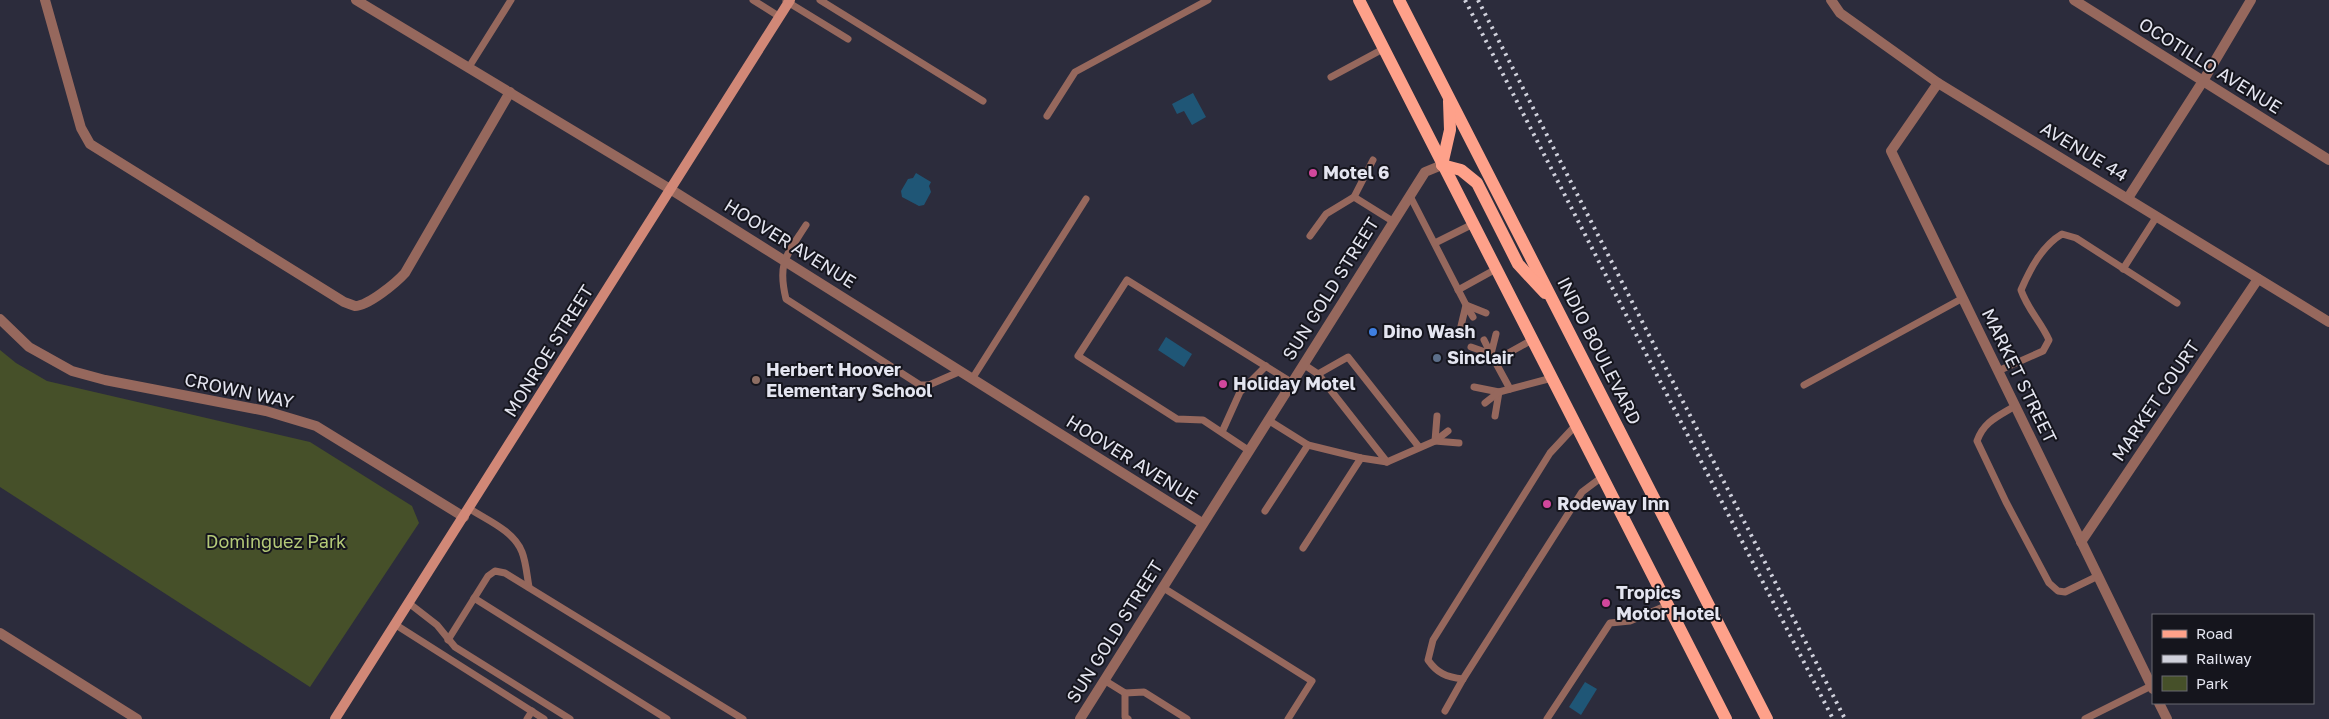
<svg xmlns="http://www.w3.org/2000/svg" width="2329" height="719" font-family="'Golos Text',sans-serif">
	<style>
		.green { fill: #465029 }
		.water { fill: #1f5676 }
		.lines { fill: none; stroke-linecap: round; stroke-linejoin: round }
		.service { stroke: #96685d; stroke-width: 7 }
		.minor { stroke: #96685d; stroke-width: 10 }
		.tertiary { stroke: #96685d; stroke-width: 10 }
		.secondary { stroke: #d18877; stroke-width: 10 }
		.primary { stroke: #fea18a; stroke-width: 12 }
		.rail { stroke: #d0d1dc; stroke-width: 4; stroke-dasharray: 2.5 5; stroke-linecap: butt }
		.hotel-dot { fill: #d1479c; stroke: #15151d; stroke-width: 2 }
		.shop-dot { fill: #3f7fe0; stroke: #15151d; stroke-width: 2 }
		.service-dot { fill: #5c6f8a; stroke: #15151d; stroke-width: 2 }
		.education-dot { fill: #8d6e63; stroke: #15151d; stroke-width: 2 }
		.labels { text-anchor: middle; stroke-width: 4; stroke-linejoin: round; paint-order: stroke }
		.street-label { font-size: 18px; fill: #e4e5f0; stroke: #15151d }
		.poi-label { font-size: 18px; font-weight: bold; fill: #e4e5f0; stroke: #15151d; text-anchor: start }
		.park-label { font-size: 18px; fill: #b4c978; stroke: #15151d }
	</style>
	<rect width="100%" height="100%" fill="#2c2c3c"/>
	<path class="green" d="M0,350L16,363L47,381L310,442L412,506L419,523L310,687L0,487Z"/>
	<g class="water">
		<path d="M1193,93L1206,117L1192,125L1184,111L1177,114L1172,104Z"/>
		<path d="M916,173L931,182L929,186L931,192L924,205L919,206L902,197L901,191L908,179L913,178Z"/>
		<path d="M1166,337L1192,354L1184,367L1158,350Z"/>
		<path d="M1585,682L1597,689L1581,715L1569,707Z"/>
	</g>
	<g class="lines">
		<g class="service">
			<path d="M753,0L780,17"/>
			<path d="M820,0L983,101"/>
			<path d="M786,1L848,39"/>
			<path d="M469,67L511,0"/>
			<path d="M1331,77L1383,49"/>
			<path d="M1047,116L1075,72L1208,0"/>
			<path d="M1410,196L1466,305L1486,313"/>
			<path d="M1354,197L1394,222"/>
			<path d="M806,225C787,255 777,262 786,299L920,385H929L961,371"/>
			<path d="M1310,236L1326,214L1354,197L1373,160"/>
			<path d="M1435,243L1473,224"/>
			<path d="M2123,269L2157,216"/>
			<path d="M1458,290L1496,269"/>
			<path d="M1461,326L1466,305L1473,317"/>
			<path d="M1484,340L1491,354"/>
			<path d="M1471,347L1491,354L1510,389"/>
			<path d="M1491,354L1496,334"/>
			<path d="M1494,361L1532,340"/>
			<path d="M1303,364L1318,374L1348,357L1419,447"/>
			<path d="M1998,371L2043,351L2049,340C2041,322 2028,310 2021,290C2030,269 2042,246 2062,234L2076,238L2177,303"/>
			<path d="M1318,374L1387,462"/>
			<path d="M972,379L1086,199"/>
			<path d="M1804,385L1963,298"/>
			<path d="M1474,387L1499,392L1495,416"/>
			<path d="M1485,403L1499,392L1552,378"/>
			<path d="M2015,406C1999,416 1984,421 1977,441L2006,502L2049,583L2058,591L2065,592L2098,576"/>
			<path d="M1437,416L1435,441L1459,443"/>
			<path d="M1268,420L1308,445L1361,458L1387,462L1435,441L1448,431"/>
			<path d="M1222,432L1240,392L1266,366"/>
			<path d="M1248,450L1203,420L1177,419L1078,356L1127,280L1291,382"/>
			<path d="M470,509C487,520 514,531 522,552C526,562 527,576 529,587"/>
			<path d="M1265,511L1308,445"/>
			<path d="M1303,548L1361,458"/>
			<path d="M1162,587L1312,681L1288,719"/>
			<path d="M474,598L667,719"/>
			<path d="M410,604L437,625L455,647L570,719"/>
			<path d="M396,625L544,719"/>
			<path d="M448,640L488,576L495,571L505,573L743,719"/>
			<path d="M1463,679C1446,677 1437,673 1428,660L1433,640L1550,453L1576,425"/>
			<path d="M1104,680L1125,693L1144,692L1187,719"/>
			<path d="M1125,693V717L1128,719"/>
			<path d="M1445,711L1463,679L1582,492L1602,477"/>
			<path d="M527,719L532,711"/>
			<path d="M1547,719L1610,623L1630,621L1668,605"/>
			<path d="M2085,719L2151,686"/>
		</g>
		<g class="minor">
			<path d="M45,0L81,128L90,144L344,302C347,303 352,305 355,306C368,306 396,283 405,273L510,92"/>
			<path d="M2074,0L2329,160"/>
			<path d="M1938,83L1891,151L2153,689"/>
			<path d="M670,189L1202,523"/>
			<path d="M2128,198L2203,81L2251,0"/>
			<path d="M0,319L29,347L72,371L105,380L266,411L316,426L464,517"/>
			<path d="M2081,542L2258,279"/>
			<path d="M0,633L137,719"/>
			<path d="M2159,703L2167,719"/>
			<path d="M1080,719L1425,172L1442,165"/>
		</g>
		<g class="tertiary">
			<path d="M356,0L670,189"/>
			<path d="M1831,0L1840,13L1938,83L2329,322"/>
		</g>
		<path class="secondary" d="M335,719L790,0"/>
		<g class="primary">
			<path d="M1359,0L1726,719"/>
			<path d="M1399,0L1767,719"/>
			<path d="M1442,165L1461,170L1477,183L1518,264L1545,293"/>
			<path d="M1442,165L1450,130L1449,101"/>
		</g>
		<g class="rail">
			<path d="M1465,0L1833,719"/>
			<path d="M1478,0L1845,719"/>
		</g>
	</g>
	<g class="hotel-dot">
		<circle cx="1313" cy="173" r="5"/>
		<circle cx="1223" cy="384" r="5"/>
		<circle cx="1547" cy="504" r="5"/>
		<circle cx="1606" cy="603" r="5"/>
	</g>
	<circle class="shop-dot" cx="1373" cy="332" r="5"/>
	<circle class="service-dot" cx="1437" cy="358" r="5"/>
	<circle class="education-dot" cx="756" cy="380" r="5"/>
	<g class="labels">
		<g class="street-label">
			<text transform="translate(2210 66) rotate(32)" y="6">OCOTILLO AVENUE</text>
			<text transform="translate(2084 152) rotate(31)" y="6">AVENUE 44</text>
			<text transform="translate(790 244) rotate(32)" y="6">HOOVER AVENUE</text>
			<text transform="translate(1331 289) rotate(-58)" y="6">SUN GOLD STREET</text>
			<text transform="translate(549 351) rotate(-58)" y="6">MONROE STREET</text>
			<text transform="translate(1599 351) rotate(63)" y="6">INDIO BOULEVARD</text>
			<text transform="translate(2019 376) rotate(64)" y="6">MARKET STREET</text>
			<text transform="translate(239 391) rotate(12)" y="6">CROWN WAY</text>
			<text transform="translate(2156 401) rotate(-56)" y="6">MARKET COURT</text>
			<text transform="translate(1132 460) rotate(32)" y="6">HOOVER AVENUE</text>
			<text transform="translate(1115 632) rotate(-58)" y="6">SUN GOLD STREET</text>
		</g>
		<g class="poi-label">
			<text x="1323" y="179">Motel 6</text>
			<text x="1383" y="338">Dino Wash</text>
			<text x="1447" y="364">Sinclair</text>
			<text x="766" y="376">Herbert Hoover<tspan x="766" dy="21">Elementary School</tspan></text>
			<text x="1233" y="390">Holiday Motel</text>
			<text x="1557" y="510">Rodeway Inn</text>
			<text x="1616" y="599">Tropics<tspan x="1616" dy="21">Motor Hotel</tspan></text>
		</g>
		<g class="park-label">
			<text x="276" y="548">Dominguez Park</text>
		</g>
	</g>
	<rect x="2152" y="614" width="162" height="90" fill="#15151d" stroke="#686871"/>
	<rect x="2162" y="630" width="25" height="8" fill="#fea18a" stroke="#686871"/>
	<text x="2196" y="639" font-size="15" fill="#e4e5f0">Road</text>
	<rect x="2162" y="655" width="25" height="8" fill="#d0d1dc" stroke="#686871"/>
	<text x="2196" y="664" font-size="15" fill="#e4e5f0">Railway</text>
	<rect x="2162" y="676" width="25" height="15" fill="#465029" stroke="#686871"/>
	<text x="2196" y="689" font-size="15" fill="#e4e5f0">Park</text>
</svg>
